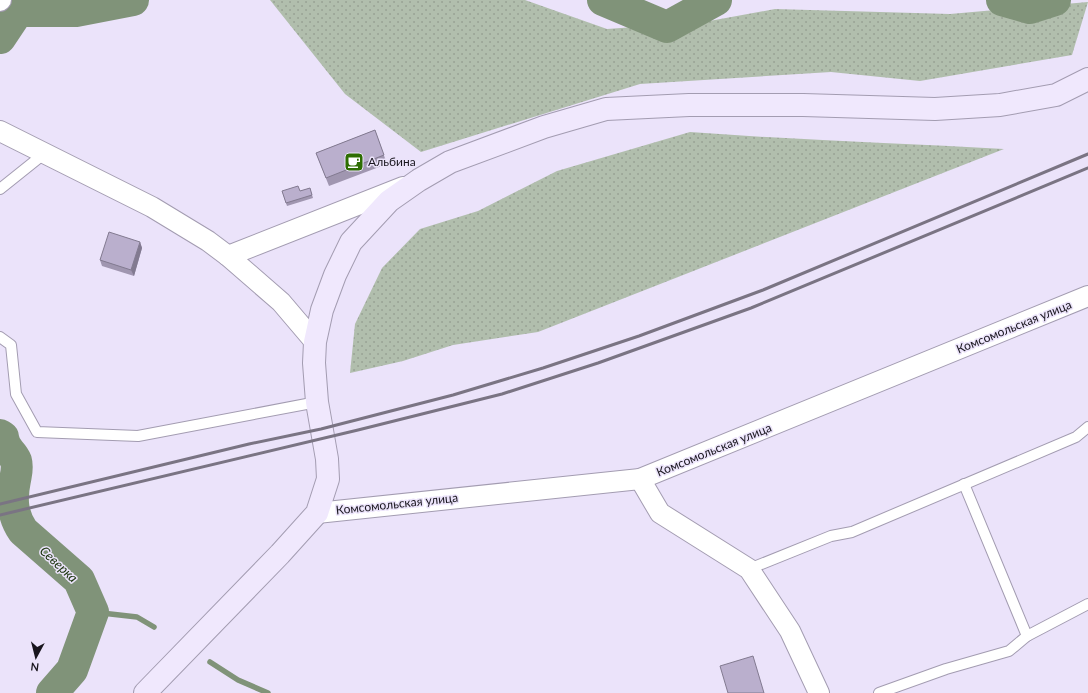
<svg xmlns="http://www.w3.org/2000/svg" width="1088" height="693" font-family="Lato,sans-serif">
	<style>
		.grass { fill: url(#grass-dots) }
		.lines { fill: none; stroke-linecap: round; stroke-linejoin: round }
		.stream { stroke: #809379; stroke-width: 5.5 }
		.river { stroke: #809379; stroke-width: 32 }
		.lane-casing { stroke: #a39cb1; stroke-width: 12 }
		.street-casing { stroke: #a39cb1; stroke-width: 22 }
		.secondary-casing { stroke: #a39cb1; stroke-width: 24 }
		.lane { stroke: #fff; stroke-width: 10 }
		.street { stroke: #fff; stroke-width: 20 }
		.secondary { stroke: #f0e8fd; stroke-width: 22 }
		.rail { stroke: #7a7483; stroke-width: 3 }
		.wall { fill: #a096b0 }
		.shaded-wall { fill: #827a90 }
		.building { fill: #baafcd; stroke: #827a90 }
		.labels { text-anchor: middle; stroke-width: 3; stroke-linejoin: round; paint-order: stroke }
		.poi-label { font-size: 12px; fill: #18151d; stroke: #ebe3fa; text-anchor: start }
		.street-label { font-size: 12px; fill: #18151d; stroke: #ebe3fa }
		.water-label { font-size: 13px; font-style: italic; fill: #173209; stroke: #ebe3fa }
	</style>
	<defs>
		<pattern id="grass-dots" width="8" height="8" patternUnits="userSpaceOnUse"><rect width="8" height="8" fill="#b1bead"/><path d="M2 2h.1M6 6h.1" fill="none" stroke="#98a294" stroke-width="1.8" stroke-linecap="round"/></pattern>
	</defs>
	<rect width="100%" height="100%" fill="#ebe3fa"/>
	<g class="grass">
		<path d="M270,0H525L607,29L704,22L775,9L950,14L1088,2L1072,55L920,81L831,72L640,84L421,152L345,94Z"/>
		<path d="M690,132C795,140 900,143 1004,149L538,332L453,345L403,361L350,373L355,324L382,268L420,229L478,211L557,171Z"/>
	</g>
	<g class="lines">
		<g class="stream">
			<path d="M93,612L137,617L154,627"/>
			<path d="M210,662L238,680L268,693"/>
		</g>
		<g class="river">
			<path d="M603,0L667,27L716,0"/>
			<path d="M1002,0L1030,8L1055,0"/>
			<path d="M0,38L18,11H76L133,0"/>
			<path d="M0,435L3,437C4,450 12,451 16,461C18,468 16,474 15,480C11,499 12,515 23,531L79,580L93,612L72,670L52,693"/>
		</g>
		<defs>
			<g id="lane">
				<path d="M0,189L45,153"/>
				<path d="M0,337L11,345L16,394L37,432L138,436L317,402"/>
				<path d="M964,484L1027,636"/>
				<path d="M749,569L831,536L852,532L1076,437L1088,427"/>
				<path d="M879,693L946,669L1009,651L1027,636L1088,604"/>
			</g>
			<g id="street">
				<path d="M0,1L1,0"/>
				<path d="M0,131L152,207L208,241L228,256L281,302L315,342"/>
				<path d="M228,256L403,187"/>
				<path d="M640,479L660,513L749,569L790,631L819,693"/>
				<path d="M317,513L640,479L1088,296"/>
			</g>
			<path id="secondary" d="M145,693L280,554L317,513L328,479L327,459L317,402L314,363L315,342L322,310L335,275L351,242L389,201L419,180L450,162L544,127L606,109L689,105H803L935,109L1000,105L1056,95L1088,79"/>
		</defs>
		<use href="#lane" class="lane-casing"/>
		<use href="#street" class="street-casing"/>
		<use href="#secondary" class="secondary-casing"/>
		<use href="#lane" class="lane"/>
		<use href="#street" class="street"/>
		<use href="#secondary" class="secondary"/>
		<g class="rail">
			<path d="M0,504L249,444L321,429L453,395L543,368L639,336L763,290L1088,154"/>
			<path d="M0,515L358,430L502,394L598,363L751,308L1088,168"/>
		</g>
	</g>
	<g class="wall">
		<path d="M375,130L387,164L329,186L316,153Z"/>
		<path d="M310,188L313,198L287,206L282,191H300Z"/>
		<path d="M140,242L142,248L134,276L102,266L100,260Z"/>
	</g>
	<path class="shaded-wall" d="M140,242L142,248L134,276L131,270Z"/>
	<g class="building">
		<path d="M375,130L384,155L326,178L316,153Z"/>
		<path d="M298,186L300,191L310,188L312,195L286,203L282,191Z"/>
		<path d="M109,232L140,242L131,270L100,260Z"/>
		<path d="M753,656L764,693H728L720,666Z"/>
	</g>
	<defs>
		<symbol id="cafe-square" viewBox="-11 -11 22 22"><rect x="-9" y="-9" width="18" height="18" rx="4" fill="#2e6e02" stroke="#ebe3fa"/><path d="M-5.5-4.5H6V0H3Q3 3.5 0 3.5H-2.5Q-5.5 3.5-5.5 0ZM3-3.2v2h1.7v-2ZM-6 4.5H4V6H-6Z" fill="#fff"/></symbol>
	</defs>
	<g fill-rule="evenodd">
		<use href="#cafe-square" x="343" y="151" width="22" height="22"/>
	</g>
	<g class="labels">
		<g class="poi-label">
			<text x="368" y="166">Альбина</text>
		</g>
		<g class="street-label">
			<text transform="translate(1014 327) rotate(-22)" y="4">Комсомольская улица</text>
			<text transform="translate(714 450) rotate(-22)" y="4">Комсомольская улица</text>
			<text transform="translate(397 504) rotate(-6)" y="4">Комсомольская улица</text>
		</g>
		<g class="water-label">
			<text transform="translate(59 564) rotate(43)" y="5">Северка</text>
		</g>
	</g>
	<g transform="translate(36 657) rotate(187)" stroke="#ebe3fa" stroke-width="3" paint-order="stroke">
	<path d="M0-3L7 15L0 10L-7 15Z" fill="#18151d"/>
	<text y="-6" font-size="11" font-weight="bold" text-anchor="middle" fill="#18151d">N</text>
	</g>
</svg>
